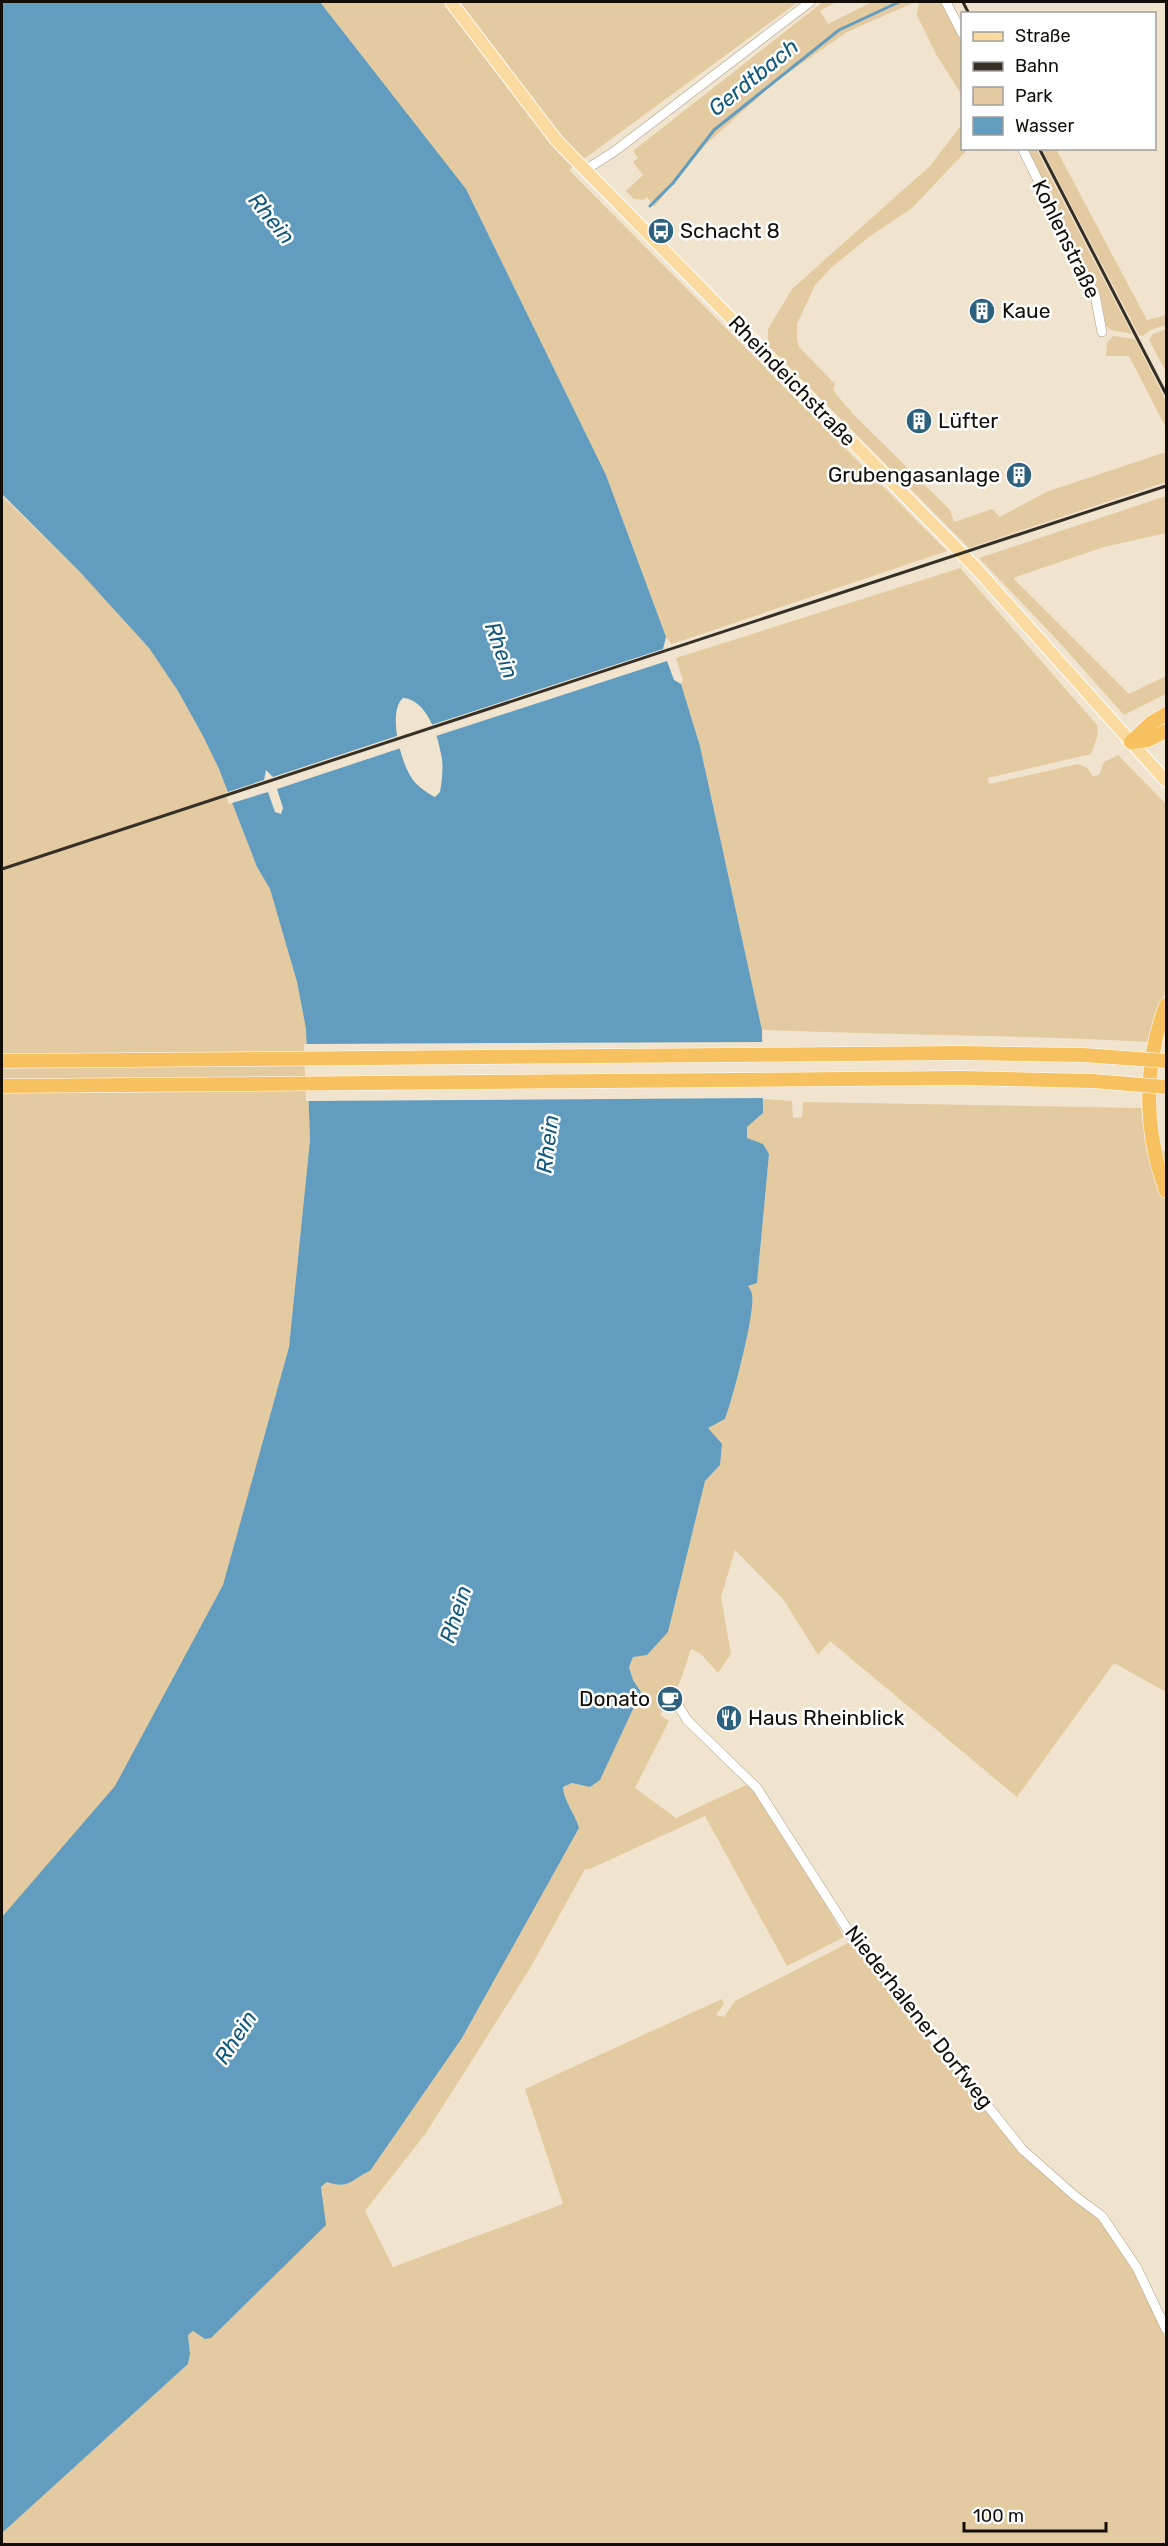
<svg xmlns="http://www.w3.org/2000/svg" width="1168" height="2546" font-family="Rubik,sans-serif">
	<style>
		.green { fill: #e4caa0 }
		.water { fill: #629cbe; fill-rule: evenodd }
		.pier { fill: #f1e4ce }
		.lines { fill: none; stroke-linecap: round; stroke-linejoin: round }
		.stream { stroke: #629cbe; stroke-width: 3 }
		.minor-casing { stroke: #aea18d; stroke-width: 10 }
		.major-casing { stroke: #fff; stroke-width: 14 }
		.highway-casing { stroke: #fff; stroke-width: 15 }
		.minor { stroke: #fff; stroke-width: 9 }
		.major { stroke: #fbdaa0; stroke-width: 12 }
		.highway { stroke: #f8c160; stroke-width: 14 }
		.rail { stroke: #352f26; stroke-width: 3 }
		.highway-bridge-casing { stroke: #fff; stroke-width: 15; stroke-linecap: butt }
		.highway-bridge { stroke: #f8c160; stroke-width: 14 }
		.labels { text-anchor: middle; stroke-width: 5; stroke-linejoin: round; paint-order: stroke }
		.poi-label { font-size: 21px; fill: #130e07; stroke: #fff; text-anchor: start }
		.street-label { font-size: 21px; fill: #130e07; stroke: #fff }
		.water-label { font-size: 22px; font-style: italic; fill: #11597c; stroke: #fff }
	</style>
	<rect width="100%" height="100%" fill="#f1e4ce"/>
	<g class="green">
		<path d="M320,2H798L569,170L947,551L669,645L606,475L466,189Z"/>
		<path d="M823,2H836L820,11L828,24L872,2H915L847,32L775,82L704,146L654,207L647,197L644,200L634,199L626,191L643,175L633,162L638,158L633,151Z"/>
		<path d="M919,2H942L962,42V95L937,56L917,15Z"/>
		<path d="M962,124V148L968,149L912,208L869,237L832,267L815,285L797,324V339L799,347L835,384L833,390L852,413L950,510L954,522L992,509L1000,517L1046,492L1166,452V482L969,548L768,346V329L792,289L930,166Z"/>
		<path d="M1026,149H1036L1132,334L1111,330L1106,326L1100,294Z"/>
		<path d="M1042,149H1056L1147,320L1166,315V325L1150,330L1143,336L1139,335Z"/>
		<path d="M1166,329V372L1149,340L1153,334Z"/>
		<path d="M1113,336L1135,339L1166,401V428L1129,356H1106L1107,343Z"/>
		<path d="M2,496L79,571L149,648L178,691L203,736L219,769L257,867L270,889L297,982L306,1029L310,1140L289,1347L223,1588L113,1795L2,1923Z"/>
		<path d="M1166,496V533L1104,547L1013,578L1129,694L1166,676V694L1124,715L1060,643L979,558Z"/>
		<path d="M960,568L1097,725L1098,735L1091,754L988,778L989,784L1078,764L1087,768L1093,776L1099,775L1104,762L1118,755L1166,804V989L1149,1042C1020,1035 891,1035 762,1030L700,746L673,659Z"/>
		<path d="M763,1099L792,1101L793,1118L802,1117L803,1102L1141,1108L1147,1153L1162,1152L1166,1149V1692L1114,1663L1017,1797L830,1641L818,1655L783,1599L735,1550L721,1597L731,1654L718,1673L701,1654L691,1649L680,1682L660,1715L669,1721L635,1788L676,1818L746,1785L754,1789L791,1842L844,1937L787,1966L705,1816L590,1869H585L529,1970L426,2133L365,2211L393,2267L563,2204L525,2089L722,1999L724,2004L716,2015L724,2017L735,2001L850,1942L1020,2154L1100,2221L1132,2268L1166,2339V2544H2V2533L188,2364L190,2354L188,2335L193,2331L205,2339L323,2196L321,2188L327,2182C350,2190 351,2179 370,2171L462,2038L579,1828C575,1813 564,1802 563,1787L572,1783L590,1787L600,1780L641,1692L633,1680L629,1667L633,1657L668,1632L705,1481L720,1465L708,1428L725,1419C732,1402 756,1309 752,1295C751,1292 749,1289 748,1286L757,1283L769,1154L763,1144L747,1139V1127L763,1113Z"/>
	</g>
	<path class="water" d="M2,2H320L466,189L606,475L669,645L700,746L762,1030L763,1113L747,1127V1138L763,1144L769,1154L757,1283L748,1286C750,1289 752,1292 752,1295C756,1310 732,1402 725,1419L708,1428L722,1444L720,1465L705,1481L668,1632L647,1655L633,1657L629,1667L633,1680L641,1692L600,1780L590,1787L572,1783L563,1787C564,1802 575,1813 579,1828L462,2038L370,2171C351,2179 350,2190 327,2182L321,2187L326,2225L211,2338L205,2339L193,2331L188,2335L190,2354L188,2364L2,2533V1917L115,1786L223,1585L289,1347L310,1140L306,1029L297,982L270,889L257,867L219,769L203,736L178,691L149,648L79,571L2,494ZM403,698C426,699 438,735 441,754C444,765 442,780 440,792L435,797C429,794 417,786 413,780C401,764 387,712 403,698Z"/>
	<g class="pier">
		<path d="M666,637L672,645L683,681L681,684L674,680L667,661L433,737L428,726L663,649Z"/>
		<path d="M400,735L404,747L277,789L283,808L281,814L275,812L268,792L229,804L225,793L264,780L266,770L273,777Z"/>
		<path d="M765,1042L766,1098L306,1101L304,1044Z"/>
	</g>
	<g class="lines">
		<path class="stream" d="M650,206L673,183L714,130L839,30L899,2"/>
		<defs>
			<g id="minor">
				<path d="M946,2L962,33"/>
				<path d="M1022,148L1095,295L1102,332"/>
				<path d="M585,170L615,151L810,2"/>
				<path d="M675,1700L687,1720L757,1788L851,1935L1023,2150L1075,2196L1102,2216L1137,2268L1166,2329"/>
			</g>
			<path id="major" d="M451,2L557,141L974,566L1166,781"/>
			<g id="highway">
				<path d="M1131,742L1151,723L1166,714"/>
				<path d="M1131,742L1148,740L1166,731"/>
				<path d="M1166,1005C1143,1066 1144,1131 1166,1191"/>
				<path d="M2,1061L961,1053"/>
				<path d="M2,1086L961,1078"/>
			</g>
		</defs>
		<use href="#minor" class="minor-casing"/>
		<use href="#major" class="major-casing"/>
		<use href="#highway" class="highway-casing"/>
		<use href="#minor" class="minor"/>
		<use href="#major" class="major"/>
		<use href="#highway" class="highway"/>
		<g class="rail">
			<path d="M963,2L969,14"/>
			<path d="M1039,148L1166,394"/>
			<path d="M2,869L1166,486"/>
		</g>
		<defs>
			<g id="highway-bridge">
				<path d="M961,1053L1083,1055L1166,1061"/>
				<path d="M961,1078L1092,1081L1166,1087"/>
			</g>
		</defs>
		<use href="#highway-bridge" class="highway-bridge-casing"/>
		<use href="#highway-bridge" class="highway-bridge"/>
	</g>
	<defs>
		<symbol id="bus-disc" viewBox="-11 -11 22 22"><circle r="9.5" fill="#2e617e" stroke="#fff"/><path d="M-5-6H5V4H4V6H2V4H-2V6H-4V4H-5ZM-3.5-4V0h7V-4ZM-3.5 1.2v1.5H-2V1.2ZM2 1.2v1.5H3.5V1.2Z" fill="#fff"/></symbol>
		<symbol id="building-disc" viewBox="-11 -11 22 22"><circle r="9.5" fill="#2e617e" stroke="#fff"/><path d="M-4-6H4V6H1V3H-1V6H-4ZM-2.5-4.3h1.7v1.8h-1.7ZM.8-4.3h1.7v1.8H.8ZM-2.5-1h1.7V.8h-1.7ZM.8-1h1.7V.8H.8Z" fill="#fff"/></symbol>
		<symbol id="cafe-disc" viewBox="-11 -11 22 22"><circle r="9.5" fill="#2e617e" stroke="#fff"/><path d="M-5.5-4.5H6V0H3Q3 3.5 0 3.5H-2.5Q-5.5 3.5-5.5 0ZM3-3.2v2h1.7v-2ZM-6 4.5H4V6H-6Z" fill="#fff"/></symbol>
		<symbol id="restaurant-disc" viewBox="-11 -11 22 22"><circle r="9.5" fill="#2e617e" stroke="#fff"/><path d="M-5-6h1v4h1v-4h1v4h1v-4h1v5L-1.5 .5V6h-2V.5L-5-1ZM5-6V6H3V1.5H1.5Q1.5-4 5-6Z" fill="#fff"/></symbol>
	</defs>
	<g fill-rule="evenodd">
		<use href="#bus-disc" x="646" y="216" width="30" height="30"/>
		<use href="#building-disc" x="967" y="296" width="30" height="30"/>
		<use href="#building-disc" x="904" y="406" width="30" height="30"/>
		<use href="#building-disc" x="1004" y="460" width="30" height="30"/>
		<use href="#cafe-disc" x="655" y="1684" width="30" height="30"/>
		<use href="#restaurant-disc" x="714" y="1703" width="30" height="30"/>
	</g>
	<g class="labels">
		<g class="poi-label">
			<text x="680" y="238">Schacht 8</text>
			<text x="1002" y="318">Kaue</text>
			<text x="938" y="428">Lüfter</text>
			<text x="1000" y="482" text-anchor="end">Grubengasanlage</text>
			<text x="650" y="1706" text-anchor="end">Donato</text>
			<text x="748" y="1725">Haus Rheinblick</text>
		</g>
		<g class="street-label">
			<text transform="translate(1066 239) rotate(64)" y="7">Kohlenstraße</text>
			<text transform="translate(792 381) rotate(46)" y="7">Rheindeichstraße</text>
			<text transform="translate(919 2017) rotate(52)" y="7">Niederhalener Dorfweg</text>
		</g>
		<g class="water-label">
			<text transform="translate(753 77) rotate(-39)" y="8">Gerdtbach</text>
			<text transform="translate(272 218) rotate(51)" y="8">Rhein</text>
			<text transform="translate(502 650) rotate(70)" y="8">Rhein</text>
			<text transform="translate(547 1144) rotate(-83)" y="8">Rhein</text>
			<text transform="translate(455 1614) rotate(-72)" y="8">Rhein</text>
			<text transform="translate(235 2037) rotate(-57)" y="8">Rhein</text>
		</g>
	</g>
	<rect width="1168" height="2546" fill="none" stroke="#130e07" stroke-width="6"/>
	<rect x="961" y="12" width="195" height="138" fill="#ffffff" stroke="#a19f9c" stroke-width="1.5"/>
	<rect x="973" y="32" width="30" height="9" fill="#fbdaa0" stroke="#a19f9c" stroke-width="1.5"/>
	<text x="1015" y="42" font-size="18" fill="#130e07">Straße</text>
	<rect x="973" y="62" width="30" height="9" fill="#352f26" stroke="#a19f9c" stroke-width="1.5"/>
	<text x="1015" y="72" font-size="18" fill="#130e07">Bahn</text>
	<rect x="973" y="87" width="30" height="18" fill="#e4caa0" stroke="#a19f9c" stroke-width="1.5"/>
	<text x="1015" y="102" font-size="18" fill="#130e07">Park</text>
	<rect x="973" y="117" width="30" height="18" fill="#629cbe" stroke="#a19f9c" stroke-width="1.5"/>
	<text x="1015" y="132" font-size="18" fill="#130e07">Wasser</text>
	<path d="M964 2522v9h142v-9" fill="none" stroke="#130e07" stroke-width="3"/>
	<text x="973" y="2522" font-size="18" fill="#130e07" stroke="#ffffff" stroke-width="4.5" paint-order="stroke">100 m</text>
</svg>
